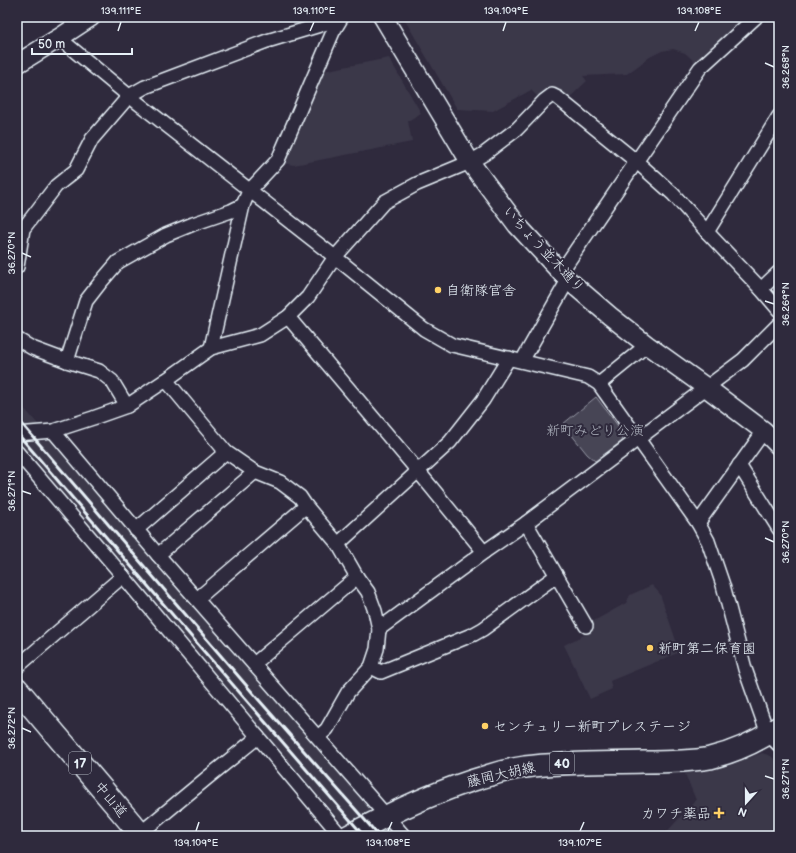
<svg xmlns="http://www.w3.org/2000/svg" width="796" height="853" font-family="'Balsamiq Sans','Klee One',sans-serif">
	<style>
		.built { fill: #3b3749 }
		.green { fill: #464455; stroke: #979aa6 }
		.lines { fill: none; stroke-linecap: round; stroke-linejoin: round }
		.street-casing { stroke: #e8f1f8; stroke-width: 16 }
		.secondary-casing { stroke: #e8f1f8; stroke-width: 21 }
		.primary-casing { stroke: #e8f1f8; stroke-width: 24 }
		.highway-casing { stroke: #e8f1f8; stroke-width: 25 }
		.street { stroke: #2f2a3d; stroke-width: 13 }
		.secondary { stroke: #2f2a3d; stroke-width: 18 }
		.primary { stroke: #2f2a3d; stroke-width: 21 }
		.highway { stroke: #2f2a3d; stroke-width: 22 }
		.rail { stroke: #e8f1f8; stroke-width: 3 }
		.ticks { fill: none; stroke: #e8f1f8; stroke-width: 1.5 }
		.poi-dot { fill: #ffd166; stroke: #2f2a3d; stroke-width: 1.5 }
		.labels { text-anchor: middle; stroke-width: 4; stroke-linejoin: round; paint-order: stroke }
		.shield { fill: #2f2a3d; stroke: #b0b5c0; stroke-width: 1 }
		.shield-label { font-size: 13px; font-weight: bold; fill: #e8f1f8 }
		.street-label { font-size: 14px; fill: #e8f1f8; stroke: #2f2a3d }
		.poi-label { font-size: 14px; fill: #e8f1f8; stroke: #2f2a3d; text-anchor: start }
		.park-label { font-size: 14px; fill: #afb4bf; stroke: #2f2a3d }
		.neatline { fill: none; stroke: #e8f1f8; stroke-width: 1.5 }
		.ticks-label { font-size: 10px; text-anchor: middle; fill: #e8f1f8 }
	</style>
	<rect width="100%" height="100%" fill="#2f2a3d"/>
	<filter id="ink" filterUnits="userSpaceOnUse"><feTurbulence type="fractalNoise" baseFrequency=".025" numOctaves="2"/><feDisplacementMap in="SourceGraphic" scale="8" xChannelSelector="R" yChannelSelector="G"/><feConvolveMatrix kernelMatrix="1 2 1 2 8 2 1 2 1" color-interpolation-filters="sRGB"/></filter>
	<g filter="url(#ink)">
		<g class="built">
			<path d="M403,17H748L699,66L685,53L673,49L662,51L650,57L627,74L583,76L587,81L567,100L551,88L539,98L531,90L493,111L457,109Z"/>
			<path d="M389,58L421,113L408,121L412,142L294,165L280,163L318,72Z"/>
			<path d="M17,400L380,819L396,836H353L17,442Z"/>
			<path d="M652,585L660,594L680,652L610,681L612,689L590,699L564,645L586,634L583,627L626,603L630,595Z"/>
			<path d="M762,753L771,756L779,764V836H663L696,800L685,774L712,770L728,766Z"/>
		</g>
		<path class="green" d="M596,397L624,434L622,441L595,461L587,454L563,424Z"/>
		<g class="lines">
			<defs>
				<g id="street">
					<path d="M59,38L129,96L335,257L424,329L452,345L588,377L599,384L698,523L708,541L723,585L745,669L768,734L779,745"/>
					<path d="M707,232L779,116"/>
					<path d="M17,267L23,229L56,186L76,170L92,139L129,96L145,87L267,41L340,19"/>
					<path d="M561,272L700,68L756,17"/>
					<path d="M761,289L779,272"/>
					<path d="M288,317L418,471L484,552"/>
					<path d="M17,339L32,348L67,361L99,371L112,381L127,406"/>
					<path d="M211,348L243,205L249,191L278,160L333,32L342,17"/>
					<path d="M67,361L86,301L100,283L118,262L166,235L193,224L231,211L243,205"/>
					<path d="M522,361L568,280"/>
					<path d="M166,380L226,452L255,472L280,482L300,497L306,506L338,544L357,577L368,592L375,611L379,629L377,649L371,667L348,692L327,729L318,737"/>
					<path d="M599,384L647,345"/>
					<path d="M53,431L158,555L404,836"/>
					<path d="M17,434L53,431L93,418L127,406L166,380L211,348L260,335L288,317L308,297L335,257L384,202L417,184L470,162L484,154L517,129L544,101L552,95L558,98L637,162L673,194L707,232L761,289L779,310"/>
					<path d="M17,452L123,576L341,836"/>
					<path d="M739,465L779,529"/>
					<path d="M526,523L586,626"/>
					<path d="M698,523L764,431"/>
					<path d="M136,530L226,452"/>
					<path d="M338,544L450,442L483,400L509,358"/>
					<path d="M158,555L255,472"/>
					<path d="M197,599L306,506"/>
					<path d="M379,629L484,552L526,523L743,360L779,324"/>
					<path d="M254,664L357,577"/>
					<path d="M17,667L123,576"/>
					<path d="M371,667L381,672L474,634L483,629L556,576"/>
					<path d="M137,836L207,778L258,737"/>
				</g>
				<g id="secondary">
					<path d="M383,17L470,162L517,225L568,280L610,316L647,345L707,388L764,431L779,446"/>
					<path d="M17,64L59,38L91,17"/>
				</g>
				<path id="primary" d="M348,836C392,812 438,790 487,776C499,772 512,769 525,767C564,762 604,763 643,762C665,762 688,762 710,758C735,752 758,741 779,727"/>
				<path id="highway" d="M17,689L142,836"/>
			</defs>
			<use href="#street" class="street-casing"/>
			<use href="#secondary" class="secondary-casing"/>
			<use href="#primary" class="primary-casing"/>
			<use href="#highway" class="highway-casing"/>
			<use href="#street" class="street"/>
			<use href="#secondary" class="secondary"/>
			<use href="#primary" class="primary"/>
			<use href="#highway" class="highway"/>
			<g class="rail">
				<path d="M17,418L258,699L379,836"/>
				<path d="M17,433L201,648L364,836"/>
			</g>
		</g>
	</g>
	<path class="ticks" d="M118,31L121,22M310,31L314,22M503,31L506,22M695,31L699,22M765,63L774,67M22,253L31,257M765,301L774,304M22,491L31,494M765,538L774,542M22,728L31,732M765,776L774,779M196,831L199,822M388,831L392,822M580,831L584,822"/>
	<g class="poi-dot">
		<circle cx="438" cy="290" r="4"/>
		<circle cx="650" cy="648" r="4"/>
		<circle cx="485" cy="726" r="4"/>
		<path d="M717 807h4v4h4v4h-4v4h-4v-4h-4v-4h4z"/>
	</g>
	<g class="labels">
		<g class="shield">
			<rect x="69" y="752" width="22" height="22" rx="3"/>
			<rect x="550" y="752" width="24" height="22" rx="3"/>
		</g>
		<g class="shield-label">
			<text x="80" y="768">17</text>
			<text x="562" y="768">40</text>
		</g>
		<g class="street-label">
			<text transform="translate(544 249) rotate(47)" y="5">いちょう並木通り</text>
			<text transform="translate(501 774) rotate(-13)" y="5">藤岡大胡線</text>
			<text transform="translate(111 799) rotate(50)" y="5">中山道</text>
		</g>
		<g class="poi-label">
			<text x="446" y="295">自衛隊官舎</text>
			<text x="658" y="653">新町第二保育園</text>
			<text x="493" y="731">センチュリー新町プレステージ</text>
			<text x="711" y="818" text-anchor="end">カワチ薬品</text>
		</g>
		<g class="park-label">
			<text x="595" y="435">新町みどり公演</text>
		</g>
	</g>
	<rect width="796" height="853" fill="none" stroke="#2f2a3d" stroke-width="44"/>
	<g transform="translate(746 803) rotate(201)" stroke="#2f2a3d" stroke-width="3" paint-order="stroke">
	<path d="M0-3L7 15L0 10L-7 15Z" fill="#e8f1f8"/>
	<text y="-6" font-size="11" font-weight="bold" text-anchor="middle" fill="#e8f1f8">N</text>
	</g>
	<path d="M32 48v6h100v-6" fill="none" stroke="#e8f1f8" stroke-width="2"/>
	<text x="38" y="48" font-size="12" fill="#e8f1f8" stroke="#2f2a3d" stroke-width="3" paint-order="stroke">50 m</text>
	<rect x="22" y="22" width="752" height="809" class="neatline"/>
	<g class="ticks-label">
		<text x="121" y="14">139.111°E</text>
		<text x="314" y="14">139.110°E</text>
		<text x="506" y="14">139.109°E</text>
		<text x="699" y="14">139.108°E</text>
		<text transform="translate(785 67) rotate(-90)" y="4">36.268°N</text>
		<text transform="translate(11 253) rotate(-90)" y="4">36.270°N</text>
		<text transform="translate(785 304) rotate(-90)" y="4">36.269°N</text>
		<text transform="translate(11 491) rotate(-90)" y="4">36.271°N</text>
		<text transform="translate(785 542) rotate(-90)" y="4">36.270°N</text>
		<text transform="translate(11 728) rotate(-90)" y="4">36.272°N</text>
		<text transform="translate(785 779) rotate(-90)" y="4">36.271°N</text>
		<text x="196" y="846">139.109°E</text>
		<text x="388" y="846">139.108°E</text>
		<text x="580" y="846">139.107°E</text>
	</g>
</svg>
